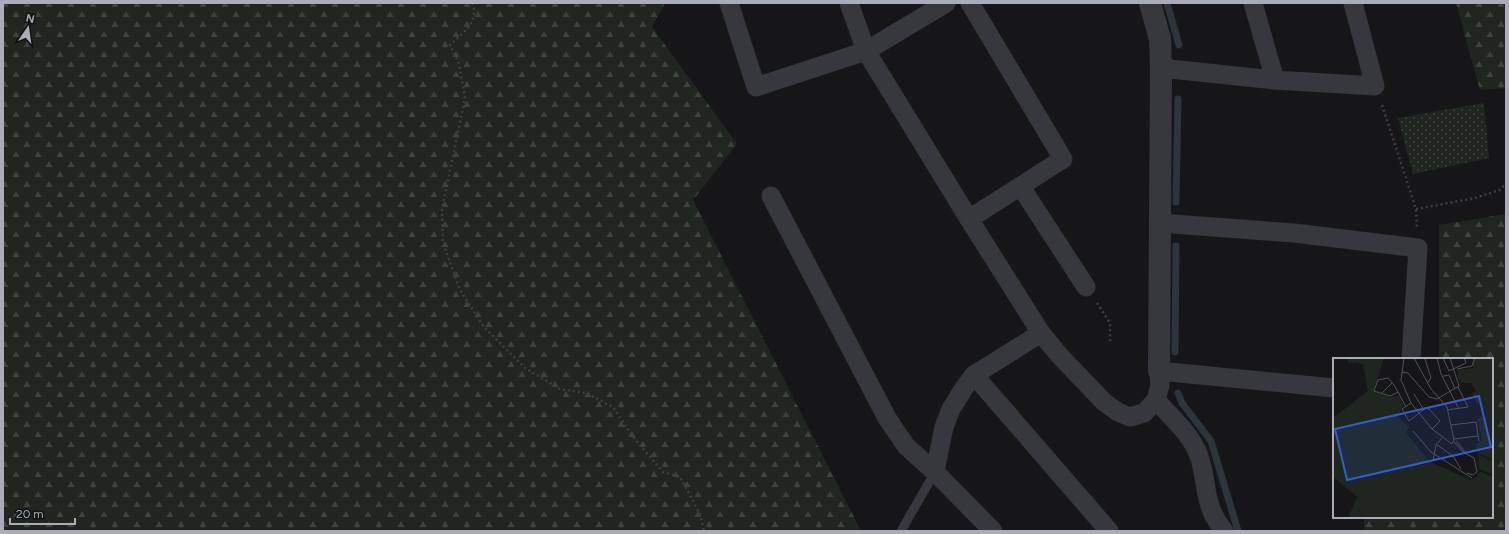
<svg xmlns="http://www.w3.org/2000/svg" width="1509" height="534" font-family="Figtree,sans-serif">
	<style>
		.forest { fill: url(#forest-firs) }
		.park { fill: url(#park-dots) }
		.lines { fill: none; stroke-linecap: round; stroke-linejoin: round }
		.stream { stroke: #2c353c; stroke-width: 7 }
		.path { stroke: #3d3f44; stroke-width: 2.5; stroke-dasharray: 2 3; stroke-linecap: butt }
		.service { stroke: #37383d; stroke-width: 9 }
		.minor { stroke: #37383d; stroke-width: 19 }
		.tertiary { stroke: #37383d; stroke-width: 22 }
		.inset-river { fill: none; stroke: #2c353c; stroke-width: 2 }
		.inset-road { fill: none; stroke: #505258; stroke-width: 1 }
		.view { fill: #325cd3; fill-opacity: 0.15; stroke: #325cd3; stroke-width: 2 }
		.inset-edge { fill: none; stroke: #a8adb8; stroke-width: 2 }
	</style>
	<defs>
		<pattern id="forest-firs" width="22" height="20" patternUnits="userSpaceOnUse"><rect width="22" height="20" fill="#1e261f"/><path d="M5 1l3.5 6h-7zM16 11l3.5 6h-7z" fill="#3c433d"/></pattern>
		<pattern id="park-dots" width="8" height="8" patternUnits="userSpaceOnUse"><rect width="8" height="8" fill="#1e261f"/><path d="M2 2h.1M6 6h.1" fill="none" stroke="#3c433d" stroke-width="1.8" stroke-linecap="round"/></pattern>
	</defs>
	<rect width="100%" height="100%" fill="#161618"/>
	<g class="forest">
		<path d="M3,3H665L652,27L737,144L693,200L861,531H3Z"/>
		<path d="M1456,3H1506V88L1480,90Z"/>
		<path d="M1506,214V531H1364V517H1492V359H1439V225Z"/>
	</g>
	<path class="park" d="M1484,103L1489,158L1413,174L1398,118Z"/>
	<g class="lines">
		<g class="stream">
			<path d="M1167,3L1179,45"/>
			<path d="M1176,202L1178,99"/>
			<path d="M1175,352L1176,246"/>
			<path d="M1178,393L1182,403L1211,441L1238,531"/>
		</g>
		<g class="path">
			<path d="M472,3C480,21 462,34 450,45L459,64L465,98L442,209L443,243L460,290L484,327L525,368L560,389L586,393L613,407L633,437L663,472L680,477L700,514L704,531"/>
			<path d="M1382,105L1416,209L1417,228"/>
			<path d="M1416,209L1475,198L1500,190L1506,183"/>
			<path d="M1097,303L1110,323V341"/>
		</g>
		<path class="service" d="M901,531L935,472"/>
		<g class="minor">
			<path d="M729,3L756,87L866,51L946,3"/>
			<path d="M849,3L866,51L969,219L1041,333L1059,355L1104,402L1118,412L1130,417L1144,413L1156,400L1160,385L1159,371L1334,388"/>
			<path d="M1253,3L1275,80"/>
			<path d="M1161,68L1275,80L1375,86L1353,3"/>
			<path d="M1021,187L1086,287"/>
			<path d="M771,196L887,418L906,446L935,472L993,531"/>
			<path d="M969,219L1063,159L970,3"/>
			<path d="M1160,223L1294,233L1418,248L1411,359"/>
			<path d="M974,375L1109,531"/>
			<path d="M1156,400C1171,417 1192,435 1199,456C1209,486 1202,504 1224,531"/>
			<path d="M935,472L944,427L951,409L964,388L974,375L1041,333"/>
		</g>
		<path class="tertiary" d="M1150,3L1160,39L1161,68L1159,371"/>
	</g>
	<g transform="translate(1333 358)">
		<rect width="160" height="160" fill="#161618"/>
		<path d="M14,0H51L41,33L56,39L66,38L70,47L65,59L76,69L73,75L96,103L137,122L144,119L146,113L160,119V160H15L24,139L0,119V60L35,33L30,7L23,4L16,6ZM139,0H160V102L145,95L143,87L149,82L144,61L153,57L148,46L145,47L139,36L143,33L138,25H129L125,20V12L140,10Z" fill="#1e261f"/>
		<path d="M145,96L160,103L158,116L146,111Z" fill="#1e261f"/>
		<path class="inset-river" d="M123,83L132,94"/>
		<path class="inset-road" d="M71,0L68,22L78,45L99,71L119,86L121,82L114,49L98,31L81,0M104,0L108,16L126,51M110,0L116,13L133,5L131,0M92,1L98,20L94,25M124,11L139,8L142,0M69,14L75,15L96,39L104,41L126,28L117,0M110,18L116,17L122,31M65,34L57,38L41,33L45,22L55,20L61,27L65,34L73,49M49,35L59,25M81,36L91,52M78,45L69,51L76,63L94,49L107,63L99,71M114,52L135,49L125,29M118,67L143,64L146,83M80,73L98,94L139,120M121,81L145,78M121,84L130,94L141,100L144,114L140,117L134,115M103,86L120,98L128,111M100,103L103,87L109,80"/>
		<path class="view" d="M146,38L158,89L14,122L2,71Z"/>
		<rect width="160" height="160" class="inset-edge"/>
	</g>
	<rect width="1509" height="534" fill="none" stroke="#a8adb8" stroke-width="8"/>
	<g transform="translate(28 28) rotate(13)" stroke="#111113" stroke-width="3" paint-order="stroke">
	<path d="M0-3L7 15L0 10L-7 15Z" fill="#a8adb8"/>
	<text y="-6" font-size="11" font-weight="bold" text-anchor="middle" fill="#a8adb8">N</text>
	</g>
	<path d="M10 518v6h65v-6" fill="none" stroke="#a8adb8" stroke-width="2"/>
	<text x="16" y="518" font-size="12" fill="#a8adb8" stroke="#111113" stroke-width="3" paint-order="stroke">20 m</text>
</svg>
